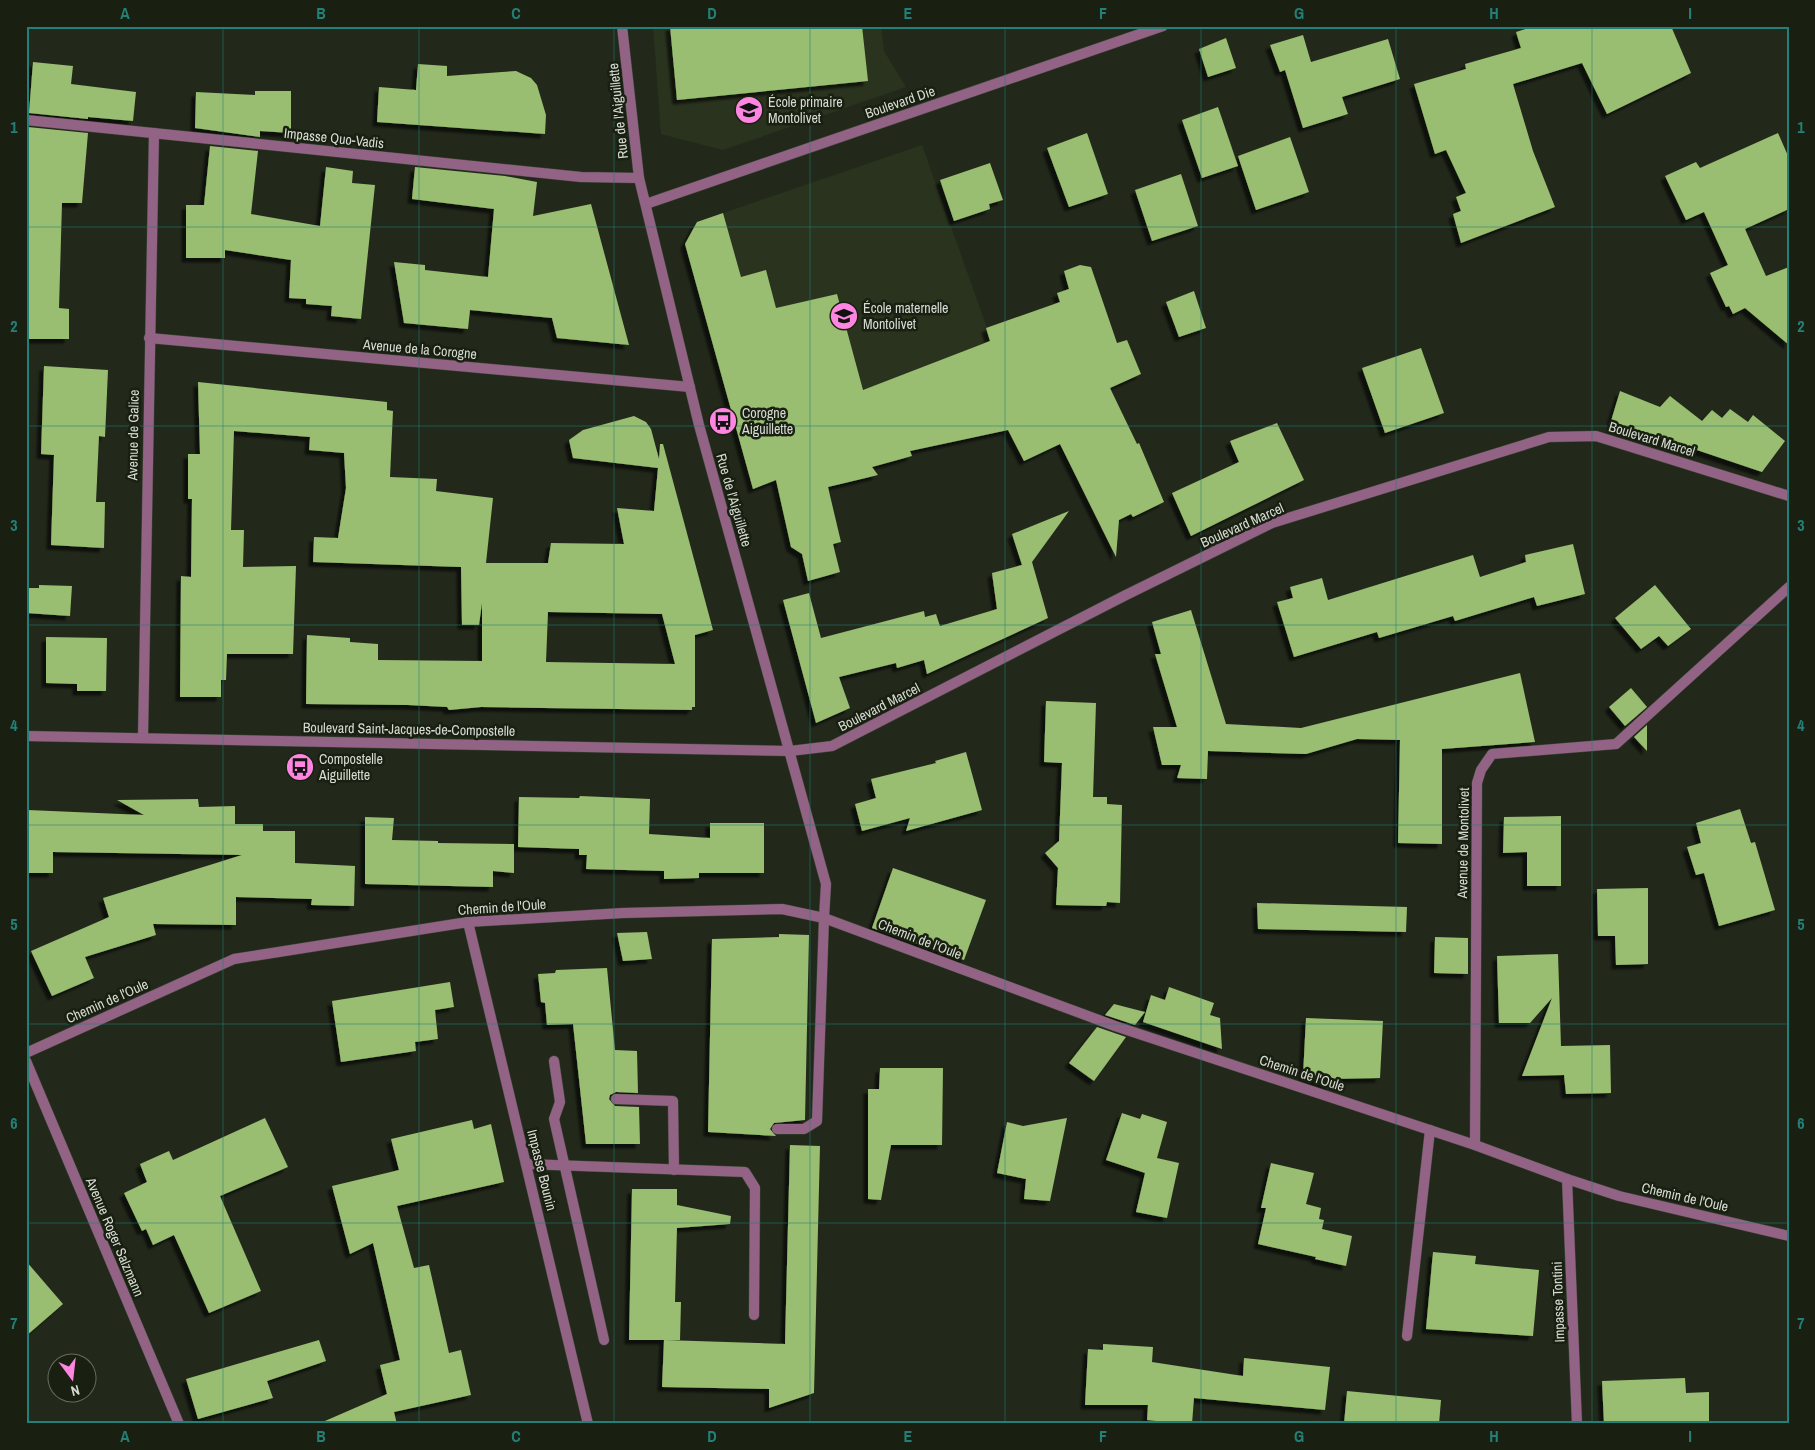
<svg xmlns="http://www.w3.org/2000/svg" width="1815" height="1450" font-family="'Archivo Narrow',sans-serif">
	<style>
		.built { fill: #29331e }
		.building { fill: #99bd71; fill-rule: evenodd; filter: url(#shadow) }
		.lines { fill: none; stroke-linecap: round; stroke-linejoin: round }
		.lane-casing { stroke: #3f4638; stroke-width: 11 }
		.street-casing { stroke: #3f4638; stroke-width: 11 }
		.lane { stroke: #926385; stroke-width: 10 }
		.street { stroke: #926385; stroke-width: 10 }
		.grid { fill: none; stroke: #238078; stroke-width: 1; stroke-opacity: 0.55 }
		.labels { text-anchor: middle; stroke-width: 5; stroke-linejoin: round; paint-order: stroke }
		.poi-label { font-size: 14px; fill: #d7dcd3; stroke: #192011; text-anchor: start }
		.street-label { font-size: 14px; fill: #d7dcd3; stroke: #192011 }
		.neatline { fill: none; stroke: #238078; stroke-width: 2 }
		.grid-label { font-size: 16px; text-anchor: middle; font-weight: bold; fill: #238078 }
	</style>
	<defs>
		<filter id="shadow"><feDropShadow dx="-4.5" dy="4.5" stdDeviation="1" flood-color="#0009"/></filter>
	</defs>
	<rect width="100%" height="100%" fill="#22291b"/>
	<g class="built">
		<path d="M653,26H881L884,51L906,87L723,150L661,134Z"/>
		<path d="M922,145L1008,387L753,489L685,244L697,222Z"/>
	</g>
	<g class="building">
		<path d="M670,26H862L868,81L677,100Z"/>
		<path d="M1535,26H1671L1691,73L1607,114L1582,63L1513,84L1533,151L1555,207L1461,243L1453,214L1461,211L1456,197L1466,193L1446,150L1435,154L1414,84L1466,69L1465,64L1521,48L1516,32Z"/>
		<path d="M1303,35L1311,62L1388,39L1400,79L1342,97L1348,114L1303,128L1285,70L1280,72L1270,45Z"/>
		<path d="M1226,38L1236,68L1208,77L1199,49Z"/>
		<path d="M33,62L73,66L71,84L136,92L133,121L88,117V119L29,113Z"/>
		<path d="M418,64L447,66V76L516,71L531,78L537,85L546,115L545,134L377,122L379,87L416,90Z"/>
		<path d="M255,91H291V133L260,131V137L195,128L196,92L255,95Z"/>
		<path d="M1218,107L1238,166L1202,178L1182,120Z"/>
		<path d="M28,127L88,133L82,203H62L59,308L69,309V339H26Z"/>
		<path d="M1087,133L1108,194L1069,207L1047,148Z"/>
		<path d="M1778,133L1789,158V209L1745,229L1766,276L1789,267V345L1745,308L1733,314L1729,306L1726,307L1710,273L1728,265L1704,212L1686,220L1665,176L1696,162L1700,168Z"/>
		<path d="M1290,137L1309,192L1256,210L1238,156Z"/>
		<path d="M210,146L258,151L251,214L320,226L326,167L353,171L352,183L375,185L361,319L331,316L332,306L306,304V299L289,298L291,260L225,250V258H186V205H204Z"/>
		<path d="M990,163L1003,200L989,204L990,209L954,221L940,180Z"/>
		<path d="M415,167L505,176L537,182L533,216L591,204L629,345L557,338L552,318L470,310L468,329L404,323L394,262L425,265V270L488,277L494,209L412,199Z"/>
		<path d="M1181,174L1198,226L1152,241L1135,190Z"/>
		<path d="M723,213L741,277L766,270L776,308L837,294L863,390L990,341L986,328L1060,302L1057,293L1069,289L1064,271L1080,265L1091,267L1117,343L1127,340L1141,374L1110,388L1137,444L1139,443L1164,502L1133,517L1131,514L1119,520L1116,557L1060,444L1024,461L1008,430L910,451L912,456L872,467L878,475L828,487L841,542L833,544L840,572L808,581L802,554L791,547L776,480L753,489L685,244L697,222Z"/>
		<path d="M1194,291L1206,328L1179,337L1166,302Z"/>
		<path d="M1421,348L1444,413L1385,433L1362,368Z"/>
		<path d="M44,366L108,370L105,437L99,436L96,502H105L104,548L51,545L54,455L41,454Z"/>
		<path d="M198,382L387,402V410L393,411L390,477L437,479L436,491L493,498L486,563H548L551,543L624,544L617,508L654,511L658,468L573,458L569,440L583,430L634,416L646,422L651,429L659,459L660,444H663L713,630L695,635V707H692V710L481,707L449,710L447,707L408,705L306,704L307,635L350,638V642L378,644V660L482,661V603L479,625H462L461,567L313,562L314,537L338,538L346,488L344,453L309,450L310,437L234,431L231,530H244L243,567L296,566L293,654H227L226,680H221V697H180L181,576L191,577L192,499H188V454H200ZM548,612L662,614L675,664L546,662Z"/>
		<path d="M1620,391L1660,407L1670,396L1702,421L1712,410L1722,418L1730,409L1748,422L1753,415L1785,441L1762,472L1611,421Z"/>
		<path d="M1277,423L1304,480L1191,536L1172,493L1239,462L1230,441Z"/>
		<path d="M1069,511L1032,562L1048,618L927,674L924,660L897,668L896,663L839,677L850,708L816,723L783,600L809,593L821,638L924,611L925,617L936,614L940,626L997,609L992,573L1022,565L1012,534Z"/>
		<path d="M1573,544L1585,594L1537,606L1534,597L1455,621L1453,616L1379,638L1377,632L1294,657L1277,602L1293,598L1290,587L1322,578L1328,600L1473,555L1480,577L1526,562L1525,555Z"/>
		<path d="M39,585L72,586L70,616L26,613V588H39Z"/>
		<path d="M1655,585L1691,629L1668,646L1659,636L1641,649L1615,618Z"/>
		<path d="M1191,610L1226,724L1301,728L1520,673L1535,742L1442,749V844L1398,843L1400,740L1357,739L1306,754L1208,751L1207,779L1177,778L1181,765H1162L1153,727H1177L1155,654H1161L1152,622Z"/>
		<path d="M46,637L107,638L106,691H77V684L46,683Z"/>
		<path d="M1631,688L1647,707L1625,726L1609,707Z"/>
		<path d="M1046,701L1096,703L1093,797H1107V804L1122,805L1120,903L1107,902L1106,906L1056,905L1058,868L1045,853L1059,841L1062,763L1044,762Z"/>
		<path d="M1647,725V751L1634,737Z"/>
		<path d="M966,752L982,810L906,831L910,818L862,831L855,804L876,798L871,779L936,763L935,761Z"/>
		<path d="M580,796L650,799L649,834L710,838V823H764V873H699V878L664,879V871L586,869L587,855H579V849L518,847L519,797L579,798Z"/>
		<path d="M198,799L199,807L235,806V824H263V831H295V863L355,866L354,906L311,905L312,899L236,897V925L153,924L156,935L85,957L94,978L52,996L31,951L109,917L103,898L242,855L53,852V873H26V817H28V810L144,815L117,800Z"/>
		<path d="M1740,809L1751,843L1755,842L1775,910L1719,926L1704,873L1696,875L1687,847L1701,843L1696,823Z"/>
		<path d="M1561,816V886H1527V852L1503,853L1504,817Z"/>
		<path d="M365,817L394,818L392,840L438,841V843L514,844V873L493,871V887L365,884Z"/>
		<path d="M893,868L986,900L964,960L872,928Z"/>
		<path d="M1648,888V964L1616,965L1615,936H1598L1597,889Z"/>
		<path d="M1257,903L1407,907L1406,932L1258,929Z"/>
		<path d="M647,932L652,959L623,961L617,933Z"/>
		<path d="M779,934L809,935L805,1120L774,1123L770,1129L776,1136L708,1132L712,939L779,937Z"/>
		<path d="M1435,937L1468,938V974L1434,973Z"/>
		<path d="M1558,954L1561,1046L1610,1045L1611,1093L1566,1094L1564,1075L1522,1076L1552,998L1530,1023H1499L1497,956Z"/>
		<path d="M607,968L615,1050L637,1051L638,1093L616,1092L610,1095L609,1099L615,1106L639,1107L640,1144H586L573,1024L547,1025L545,1003L541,1002L538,974L555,973L556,970Z"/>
		<path d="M450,982L454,1007L435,1010L438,1039L415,1042L416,1051L341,1062L332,1001Z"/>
		<path d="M1169,987L1214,1003L1210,1015L1220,1018L1222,1049L1143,1022L1151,995L1165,1000Z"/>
		<path d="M1114,1004L1145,1012L1135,1025L1105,1015Z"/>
		<path d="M1306,1018L1383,1021L1380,1078L1331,1079L1330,1085L1303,1076Z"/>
		<path d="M1097,1027L1126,1037L1094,1081L1069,1063Z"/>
		<path d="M880,1068H943L942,1145H891L881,1200L868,1199V1089H879Z"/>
		<path d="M1122,1113L1140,1119L1142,1114L1167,1122L1157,1158L1179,1163L1167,1218L1136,1212L1145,1173L1106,1160Z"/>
		<path d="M265,1118L288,1167L220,1196L261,1291L209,1313L174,1235L153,1245L146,1229L142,1231L124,1193L147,1182L140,1164L169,1151L173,1160Z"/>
		<path d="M1067,1118L1050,1201L1024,1199L1026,1179L997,1173L1007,1122L1023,1126Z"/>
		<path d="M472,1120L474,1129L491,1124L504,1182L397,1206L414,1268L429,1265L449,1353L461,1350L471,1395L394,1412L397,1424H318L387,1394L380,1365L400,1360L373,1243L350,1254L332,1186L399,1170L391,1139Z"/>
		<path d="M790,1145L820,1146L814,1393L769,1408V1389L662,1387L664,1340L785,1344Z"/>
		<path d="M1271,1163L1314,1173L1306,1204L1321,1208L1319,1219L1324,1220L1322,1229L1352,1236L1346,1266L1315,1259L1316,1257L1258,1244L1266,1208H1261Z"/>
		<path d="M632,1189H677V1205L731,1216L730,1224L677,1228L675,1302H681L680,1340H629Z"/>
		<path d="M1433,1252L1476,1256L1475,1264L1539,1270L1533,1336L1426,1329Z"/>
		<path d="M26,1261L63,1304L26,1336Z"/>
		<path d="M319,1340L326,1361L267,1381L273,1398L198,1419L186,1379Z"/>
		<path d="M1103,1344L1153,1347L1152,1362L1243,1376L1244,1358L1330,1367L1325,1410L1194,1398L1192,1424H1185L1147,1420L1148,1405H1085L1088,1349L1103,1350Z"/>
		<path d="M1685,1378L1686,1393L1709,1392V1424H1604L1602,1381Z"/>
		<path d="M1347,1391L1441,1400L1439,1424H1344Z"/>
	</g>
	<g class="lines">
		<defs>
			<g id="lane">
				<path d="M554,1061L560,1102L554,1119L604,1340"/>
				<path d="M616,1099L673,1101L674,1170"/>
				<path d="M777,1129H804L817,1121L824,918"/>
				<path d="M526,1164L745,1172L755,1188L754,1315"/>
				<path d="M1407,1336L1430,1130"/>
			</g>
			<g id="street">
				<path d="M622,26L639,178L699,425L826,884L824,918"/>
				<path d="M26,120L581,177L639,178"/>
				<path d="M646,204L1163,26"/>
				<path d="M149,338L690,387"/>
				<path d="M26,736L790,751L832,746L1124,596L1272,523L1549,437L1596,436L1789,496"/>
				<path d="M143,737L154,133"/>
				<path d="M468,922L588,1424"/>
				<path d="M26,1053L234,959L468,922L623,913L782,909L824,918L1115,1026L1475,1145L1567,1179L1619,1196L1789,1236"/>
				<path d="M26,1061L179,1424"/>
				<path d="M1475,1145L1477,783L1481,770L1492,754L1616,744L1789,587"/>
				<path d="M1567,1179L1577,1424"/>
			</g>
		</defs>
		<use href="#lane" class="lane-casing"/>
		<use href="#street" class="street-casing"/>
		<use href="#lane" class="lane"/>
		<use href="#street" class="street"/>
	</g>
	<path class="grid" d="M223,26V1424M419,26V1424M614,26V1424M810,26V1424M1005,26V1424M1201,26V1424M1396,26V1424M1592,26V1424M26,227H1789M26,426H1789M26,625H1789M26,825H1789M26,1024H1789M26,1223H1789"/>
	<defs>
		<symbol id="school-disc" viewBox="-11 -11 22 22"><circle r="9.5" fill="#fe85e0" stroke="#192011"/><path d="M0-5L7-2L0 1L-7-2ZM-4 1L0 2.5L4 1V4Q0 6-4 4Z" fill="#111"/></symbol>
		<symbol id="bus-disc" viewBox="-11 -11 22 22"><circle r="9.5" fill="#fe85e0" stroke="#192011"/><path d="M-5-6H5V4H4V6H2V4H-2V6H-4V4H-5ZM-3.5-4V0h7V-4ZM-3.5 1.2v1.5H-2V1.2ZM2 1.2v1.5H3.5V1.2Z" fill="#111"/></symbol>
	</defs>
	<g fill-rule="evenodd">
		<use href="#school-disc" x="733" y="94" width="32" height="32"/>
		<use href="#school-disc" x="828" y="300" width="32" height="32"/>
		<use href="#bus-disc" x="707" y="405" width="32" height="32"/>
		<use href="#bus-disc" x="284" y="751" width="32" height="32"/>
	</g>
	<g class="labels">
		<g class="poi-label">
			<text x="768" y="107">École primaire<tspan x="768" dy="16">Montolivet</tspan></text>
			<text x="863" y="313">École maternelle<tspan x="863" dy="16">Montolivet</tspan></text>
			<text x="742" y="418">Corogne<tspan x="742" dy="16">Aiguillette</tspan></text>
			<text x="319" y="764">Compostelle<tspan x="319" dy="16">Aiguillette</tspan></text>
		</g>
		<g class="street-label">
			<text transform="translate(900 102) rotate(-19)" y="5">Boulevard Die</text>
			<text transform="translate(618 111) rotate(-96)" y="5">Rue de l'Aiguillette</text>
			<text transform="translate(334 138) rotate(6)" y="5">Impasse Quo-Vadis</text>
			<text transform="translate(420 349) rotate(5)" y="5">Avenue de la Corogne</text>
			<text transform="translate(133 435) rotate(-89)" y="5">Avenue de Galice</text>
			<text transform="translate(1652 439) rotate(17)" y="5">Boulevard Marcel</text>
			<text transform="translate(734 500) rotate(74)" y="5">Rue de l'Aiguillette</text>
			<text transform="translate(1242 525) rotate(-24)" y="5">Boulevard Marcel</text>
			<text transform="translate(879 707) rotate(-27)" y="5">Boulevard Marcel</text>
			<text transform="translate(409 729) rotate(1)" y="5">Boulevard Saint-Jacques-de-Compostelle</text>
			<text transform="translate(1463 843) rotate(-89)" y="5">Avenue de Montolivet</text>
			<text transform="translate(502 907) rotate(-4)" y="5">Chemin de l'Oule</text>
			<text transform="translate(920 939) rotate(21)" y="5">Chemin de l'Oule</text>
			<text transform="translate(107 1001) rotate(-24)" y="5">Chemin de l'Oule</text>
			<text transform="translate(1302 1073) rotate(18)" y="5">Chemin de l'Oule</text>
			<text transform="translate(542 1170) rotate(76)" y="5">Impasse Bounin</text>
			<text transform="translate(1685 1197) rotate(13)" y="5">Chemin de l'Oule</text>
			<text transform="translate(115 1237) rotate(67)" y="5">Avenue Roger Salzmann</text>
			<text transform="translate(1558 1302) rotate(-92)" y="5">Impasse Tontini</text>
		</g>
	</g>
	<rect width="1815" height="1450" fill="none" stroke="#192011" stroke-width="55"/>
	<g transform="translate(72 1378) rotate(165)"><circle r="24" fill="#192011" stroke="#656b5f"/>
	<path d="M0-4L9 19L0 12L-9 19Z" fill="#fe85e0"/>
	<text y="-8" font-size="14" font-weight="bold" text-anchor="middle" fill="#d7dcd3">N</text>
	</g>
	<rect x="28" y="28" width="1760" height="1394" class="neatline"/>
	<g class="grid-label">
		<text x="125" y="19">A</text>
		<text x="321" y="19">B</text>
		<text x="516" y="19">C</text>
		<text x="712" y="19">D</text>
		<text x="908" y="19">E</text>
		<text x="1103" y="19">F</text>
		<text x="1299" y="19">G</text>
		<text x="1494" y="19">H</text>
		<text x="1690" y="19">I</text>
		<text x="14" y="133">1</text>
		<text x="1801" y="133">1</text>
		<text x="14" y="332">2</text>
		<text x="1801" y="332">2</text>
		<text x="14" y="531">3</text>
		<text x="1801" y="531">3</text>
		<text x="14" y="731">4</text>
		<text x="1801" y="731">4</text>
		<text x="14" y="930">5</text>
		<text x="1801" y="930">5</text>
		<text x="14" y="1129">6</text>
		<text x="1801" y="1129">6</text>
		<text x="14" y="1329">7</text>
		<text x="1801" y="1329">7</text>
		<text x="125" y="1442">A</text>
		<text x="321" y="1442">B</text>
		<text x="516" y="1442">C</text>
		<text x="712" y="1442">D</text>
		<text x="908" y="1442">E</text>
		<text x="1103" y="1442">F</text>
		<text x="1299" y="1442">G</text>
		<text x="1494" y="1442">H</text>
		<text x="1690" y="1442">I</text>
	</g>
</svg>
